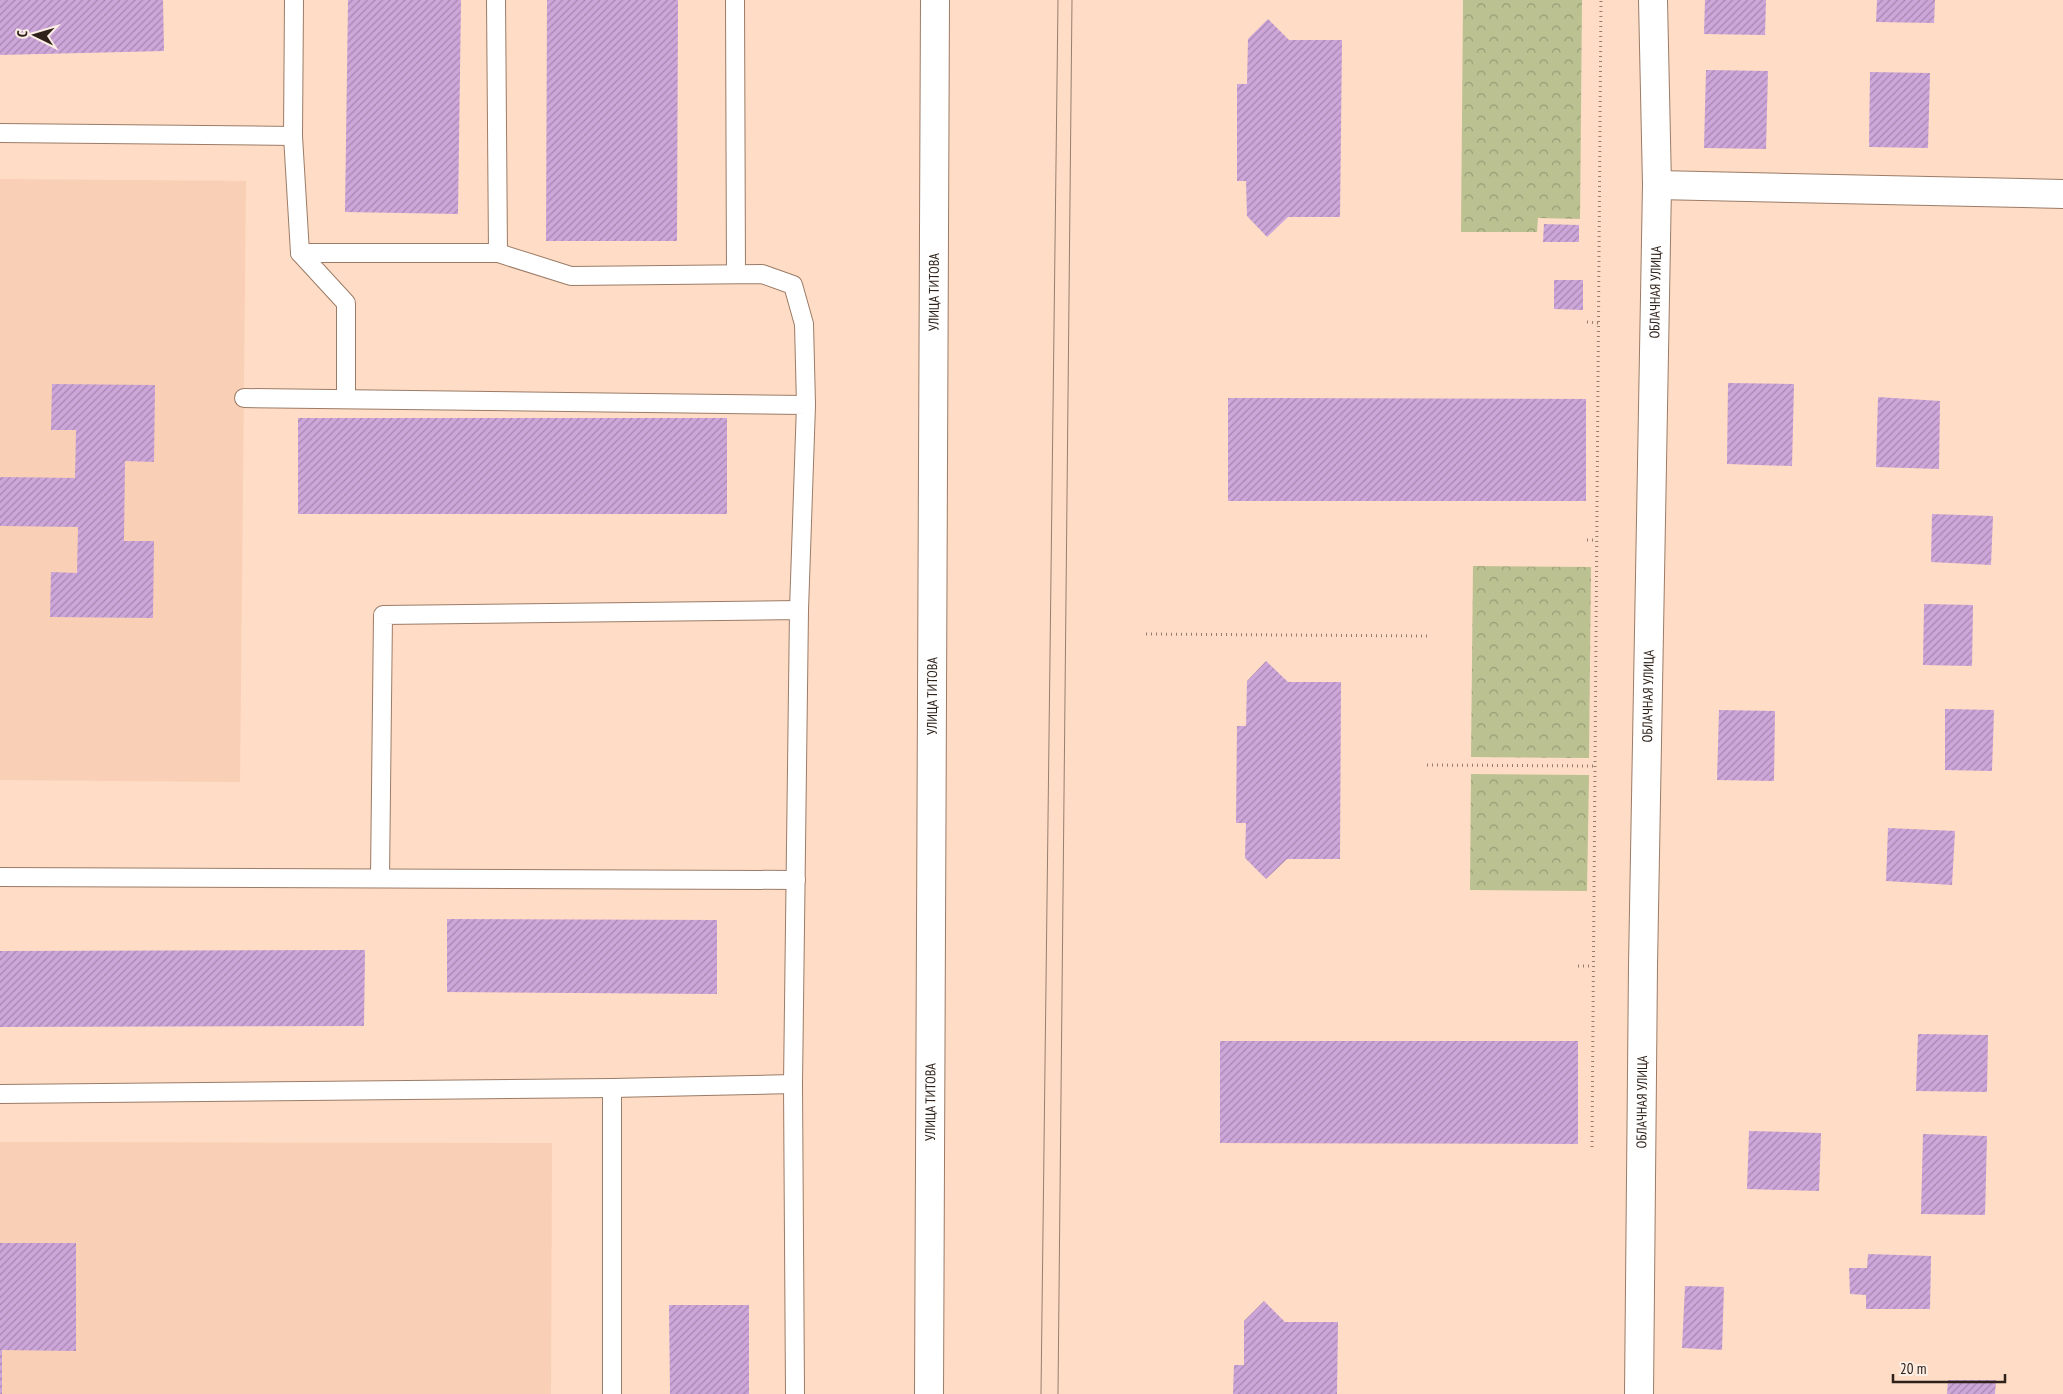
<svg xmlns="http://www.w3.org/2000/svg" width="2063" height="1394" font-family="'PT Sans Narrow',sans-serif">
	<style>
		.built { fill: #f9cfb5 }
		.forest { fill: url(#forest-crowns) }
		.building { fill: url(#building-hatch) }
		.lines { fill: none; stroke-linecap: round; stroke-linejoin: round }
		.service-casing { stroke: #9b7c67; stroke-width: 20 }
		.minor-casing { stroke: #9b7c67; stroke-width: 30 }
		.path { stroke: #957d6e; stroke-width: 3; stroke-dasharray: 1 4; stroke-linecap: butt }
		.service { stroke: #fff; stroke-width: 18 }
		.minor { stroke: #fff; stroke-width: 28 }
		.tram { stroke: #977f70; stroke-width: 1 }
		.labels { text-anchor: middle; stroke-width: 4; stroke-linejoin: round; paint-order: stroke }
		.street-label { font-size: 14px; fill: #2f221a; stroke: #fceee5 }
	</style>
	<defs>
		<pattern id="forest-crowns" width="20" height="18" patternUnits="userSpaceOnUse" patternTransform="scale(1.25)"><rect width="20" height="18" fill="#bbc191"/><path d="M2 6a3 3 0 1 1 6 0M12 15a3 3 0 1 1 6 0" fill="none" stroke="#989c76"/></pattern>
		<pattern id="building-hatch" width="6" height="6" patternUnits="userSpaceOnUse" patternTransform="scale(1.25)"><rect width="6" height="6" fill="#cda6da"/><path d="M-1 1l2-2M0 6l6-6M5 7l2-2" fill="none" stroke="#a787b0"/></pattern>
	</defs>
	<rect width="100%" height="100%" fill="#ffdcc5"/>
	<g class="built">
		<path d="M0,179L246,181L240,782L0,780Z"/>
		<path d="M0,1142L552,1143L551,1394H0Z"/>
	</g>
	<g class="forest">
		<path d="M1463,0H1582L1580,219L1538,218L1537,232H1461Z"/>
		<path d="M1473,566L1591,567L1589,758L1471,757Z"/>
		<path d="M1471,774L1589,775L1587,891L1470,890Z"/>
	</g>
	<g class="building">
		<path d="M0,0H163L164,51L0,55Z"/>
		<path d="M348,0H461L458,214L345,212Z"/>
		<path d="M547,0H678L677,241H546Z"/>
		<path d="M1705,0H1766L1765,35L1704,34Z"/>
		<path d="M1877,0H1935L1934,23L1876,22Z"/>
		<path d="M1268,19L1289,40H1342L1340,217H1288L1267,237L1247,216L1246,181H1237V84H1247L1248,39Z"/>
		<path d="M1706,70L1768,71L1766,149L1704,148Z"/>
		<path d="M1870,72L1930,73L1928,148L1869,147Z"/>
		<path d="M1544,224L1579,225V242H1543Z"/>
		<path d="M1554,280H1583V310L1554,309Z"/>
		<path d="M1728,383L1794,384L1792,466L1727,464Z"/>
		<path d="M52,384L155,385L154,462L125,461L124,541H154L153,618L50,617L51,572L77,573L78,527L0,526V477L75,478L76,430H51Z"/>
		<path d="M1878,397L1940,401L1939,469L1876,467Z"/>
		<path d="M1228,398L1586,399V501H1228Z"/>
		<rect x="298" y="418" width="429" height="96"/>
		<path d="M1932,514L1993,516L1991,565L1931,562Z"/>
		<path d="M1924,604L1973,605L1972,666L1923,665Z"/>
		<path d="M1266,661L1288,682H1341L1340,859H1287L1266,879L1245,858L1246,823H1236L1237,726H1246L1247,681Z"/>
		<path d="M1945,709L1994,710L1992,771L1945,770Z"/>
		<path d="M1719,710L1775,711L1774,781L1717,780Z"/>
		<path d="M1888,828L1955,831L1952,885L1886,881Z"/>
		<path d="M447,919L717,920V994L447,992Z"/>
		<path d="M365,950L364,1026L0,1027V951Z"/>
		<path d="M1918,1034L1988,1035L1987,1092L1916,1091Z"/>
		<path d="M1220,1041H1578V1144L1220,1143Z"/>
		<path d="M1749,1131L1821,1133L1819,1191L1747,1189Z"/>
		<path d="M1923,1134L1987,1136L1985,1215L1921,1214Z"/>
		<path d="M0,1243H76V1351L2,1350V1394H0Z"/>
		<path d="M1868,1254L1931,1256L1930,1309H1866V1295L1850,1294L1849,1268H1867Z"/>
		<path d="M1685,1286L1724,1287L1722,1350L1682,1348Z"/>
		<path d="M1264,1301L1285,1322H1338L1337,1394H1233L1234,1365H1244V1321Z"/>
		<path d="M669,1305H749V1394H670Z"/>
		<path d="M1948,1380H1996L1995,1394H1947Z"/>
	</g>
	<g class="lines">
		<defs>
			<g id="service">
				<path d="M294,0L293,136L300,253L346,303V398"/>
				<path d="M735,0L736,274"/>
				<path d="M0,133L293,136"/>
				<path d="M300,253H498L496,0"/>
				<path d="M498,253L571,276L762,274L793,285L804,324L806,405"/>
				<path d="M244,398L806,405L799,610"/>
				<path d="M0,877L796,880"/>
				<path d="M380,878L383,615L799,610L793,1084L795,1394"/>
				<path d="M612,1088V1394"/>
				<path d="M0,1094L612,1088L793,1084"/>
			</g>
			<g id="minor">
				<path d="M1657,185L2063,194"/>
				<path id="s1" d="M929,1394L935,0"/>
				<path id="s2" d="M1639,1394L1643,966L1657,185L1653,0"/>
			</g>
		</defs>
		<use href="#service" class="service-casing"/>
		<use href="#minor" class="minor-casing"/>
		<g class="path">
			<path d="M1587,322L1598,323"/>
			<path d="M1587,540H1597"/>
			<path d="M1146,634L1427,636"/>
			<path d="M1427,765L1595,766"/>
			<path d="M1578,966H1593"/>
			<path d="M1592,1147L1601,0"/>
		</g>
		<use href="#service" class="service"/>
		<use href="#minor" class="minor"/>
		<g class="tram">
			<path d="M1041,1394L1058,0"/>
			<path d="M1058,1394L1072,0"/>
		</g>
	</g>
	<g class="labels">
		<g class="street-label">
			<text dy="5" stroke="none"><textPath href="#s1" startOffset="1102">УЛИЦА ТИТОВА</textPath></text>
			<text dy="5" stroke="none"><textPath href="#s2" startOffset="1102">ОБЛАЧНАЯ УЛИЦА</textPath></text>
			<text dy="5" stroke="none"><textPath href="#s1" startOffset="698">УЛИЦА ТИТОВА</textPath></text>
			<text dy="5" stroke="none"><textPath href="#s2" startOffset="698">ОБЛАЧНАЯ УЛИЦА</textPath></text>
			<text dy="5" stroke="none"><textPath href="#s1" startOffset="292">УЛИЦА ТИТОВА</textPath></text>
			<text dy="5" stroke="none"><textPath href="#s2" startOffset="292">ОБЛАЧНАЯ УЛИЦА</textPath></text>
		</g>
	</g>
	<g transform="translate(35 35) rotate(275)" stroke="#fceee5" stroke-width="4" paint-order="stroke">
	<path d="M0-4L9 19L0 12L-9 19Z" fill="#2f221a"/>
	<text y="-8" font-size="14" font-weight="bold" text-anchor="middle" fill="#2f221a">С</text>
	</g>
	<path d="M1893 1374v8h112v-8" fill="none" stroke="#2f221a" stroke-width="2.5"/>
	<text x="1900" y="1374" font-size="15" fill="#2f221a" stroke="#fceee5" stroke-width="4" paint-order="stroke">20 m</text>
</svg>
